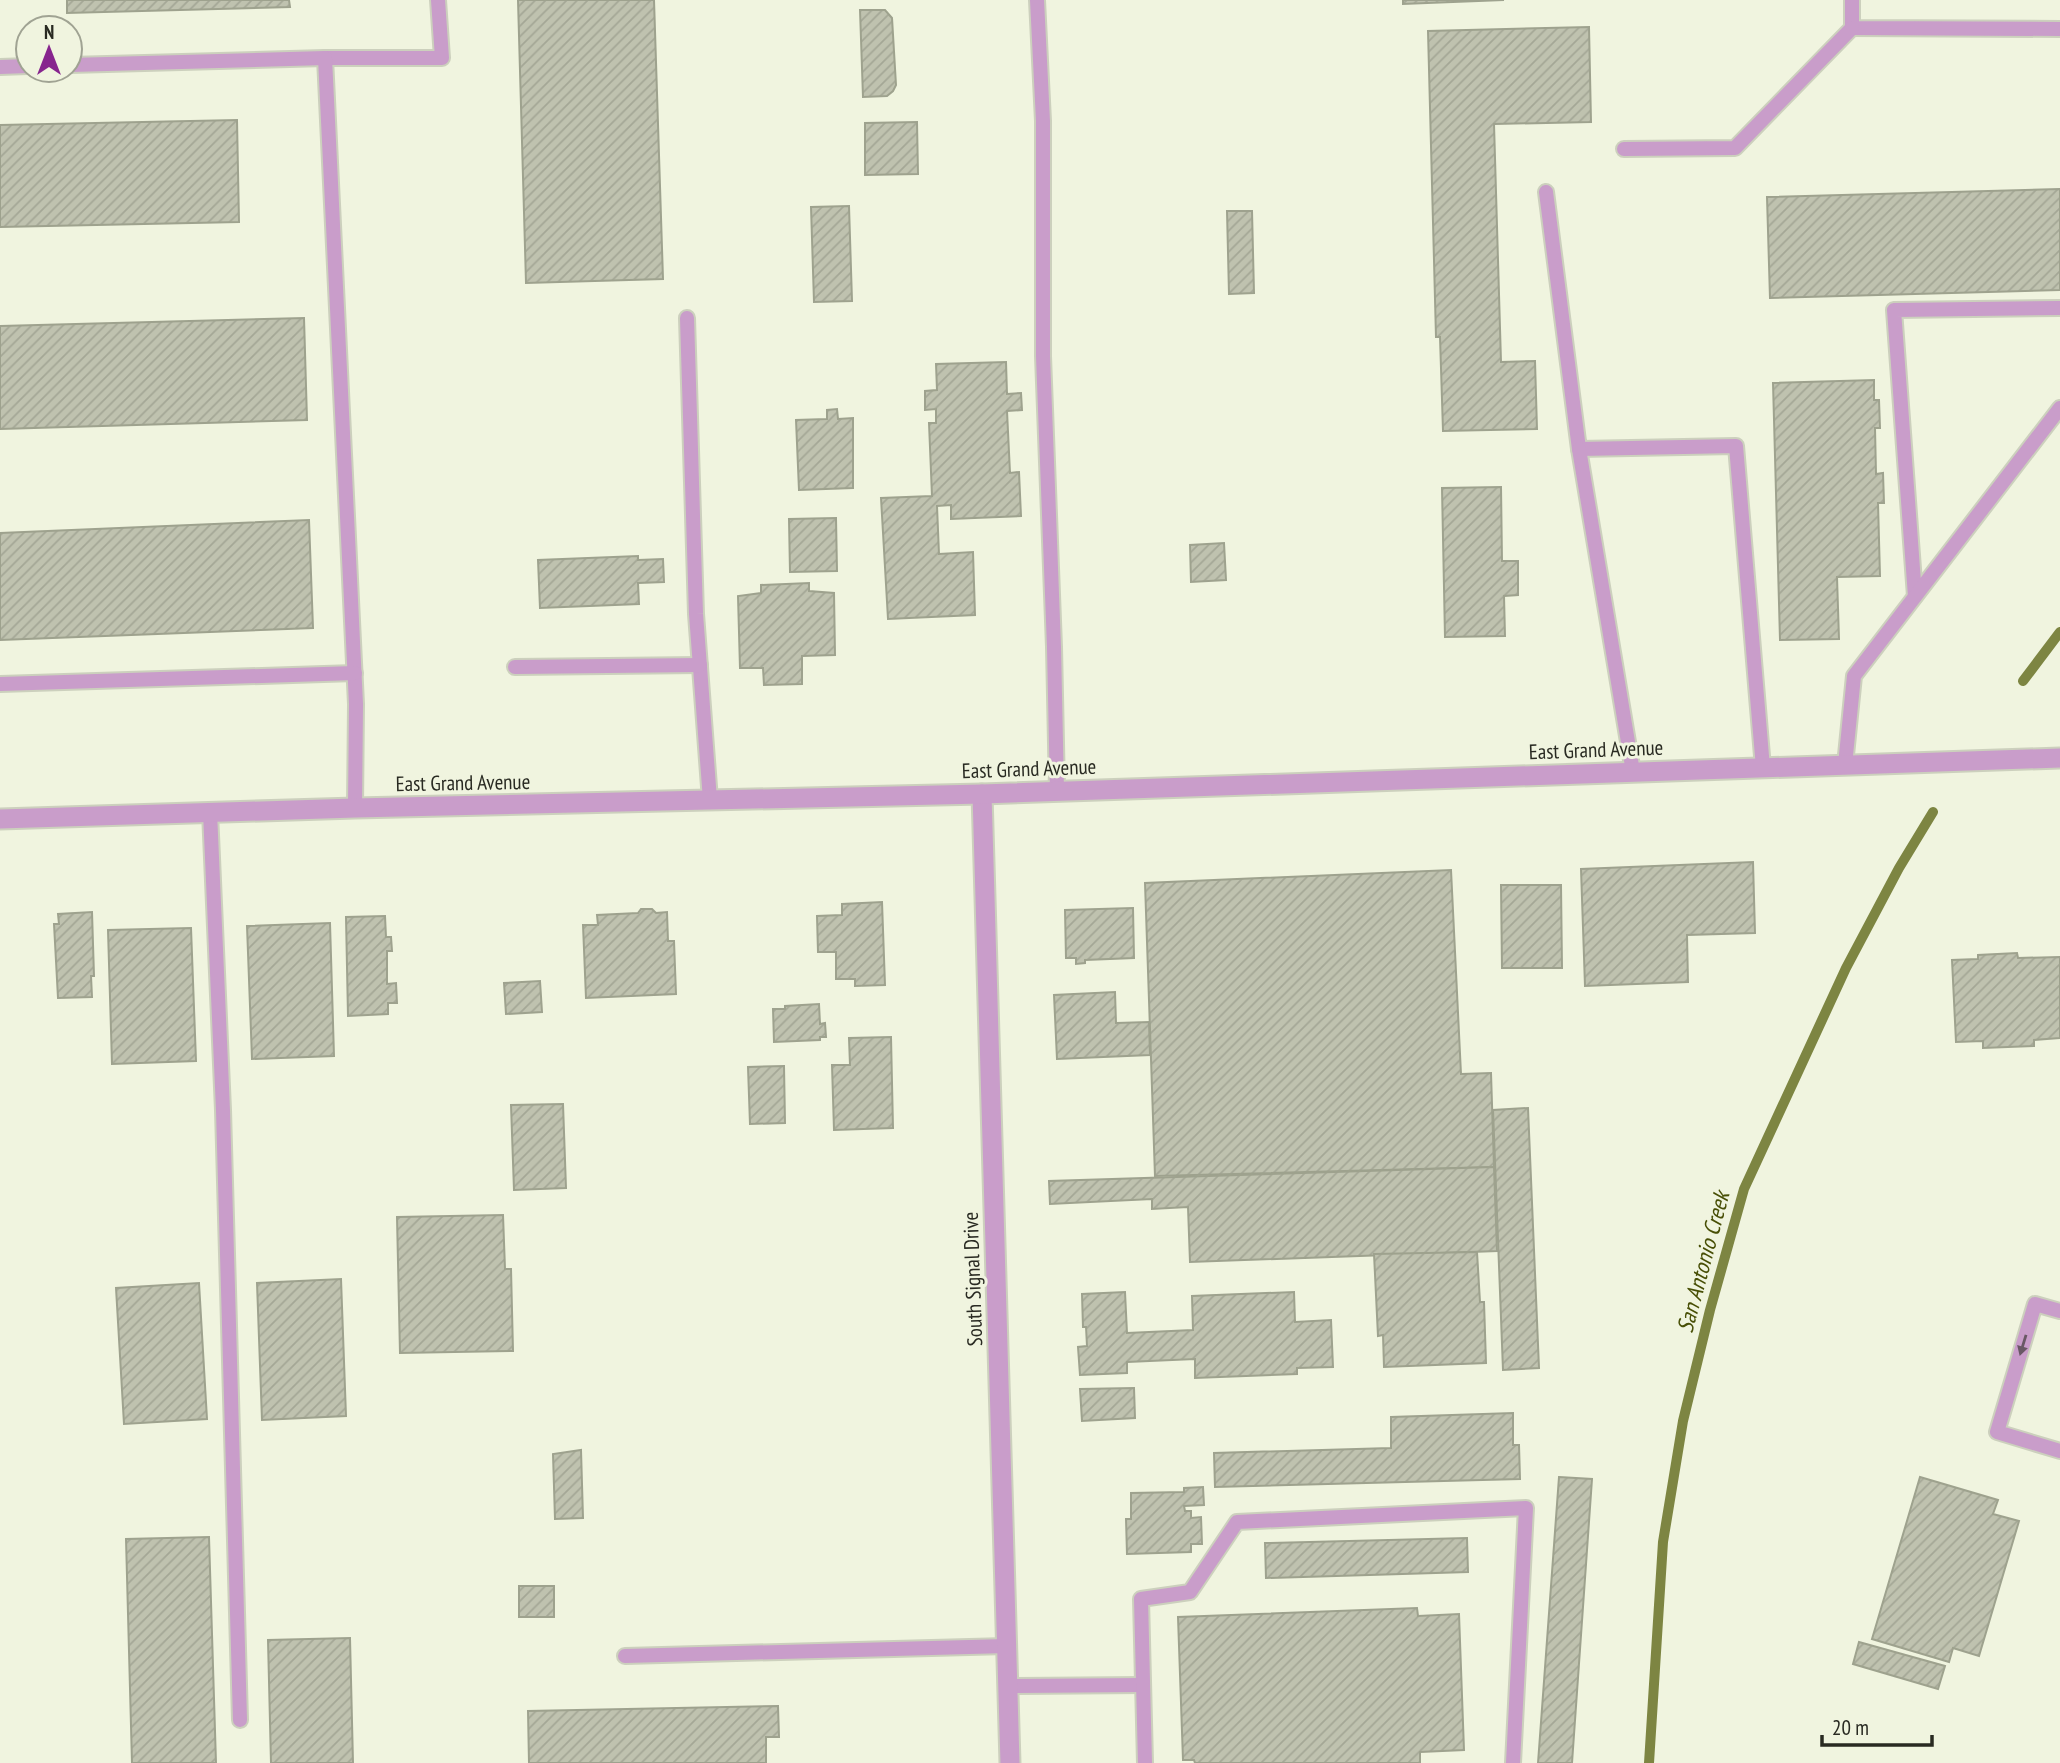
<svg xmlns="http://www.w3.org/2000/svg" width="2060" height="1763" font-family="'PT Sans Narrow',sans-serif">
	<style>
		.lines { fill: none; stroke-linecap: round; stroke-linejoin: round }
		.stream { stroke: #7d8542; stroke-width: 10 }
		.building { fill: url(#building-hatch); stroke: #9ea28e; stroke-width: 2 }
		.service-casing { stroke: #ccd0bd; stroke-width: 18 }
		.minor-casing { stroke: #ccd0bd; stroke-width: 23 }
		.tertiary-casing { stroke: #ccd0bd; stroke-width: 23 }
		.service { stroke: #c99dca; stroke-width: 14 }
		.minor { stroke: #c99dca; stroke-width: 19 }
		.tertiary { stroke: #c99dca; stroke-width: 19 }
		.oneway { fill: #695865 }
		.labels { text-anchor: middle; stroke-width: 6; stroke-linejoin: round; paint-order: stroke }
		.street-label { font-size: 21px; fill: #292a22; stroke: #f0f4df }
		.water-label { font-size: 23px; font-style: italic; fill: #484f06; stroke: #f0f4df }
	</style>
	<defs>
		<pattern id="building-hatch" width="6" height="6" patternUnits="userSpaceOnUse" patternTransform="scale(1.75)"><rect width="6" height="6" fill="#bfc2af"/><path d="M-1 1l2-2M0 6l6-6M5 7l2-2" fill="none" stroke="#a4a796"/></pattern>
	</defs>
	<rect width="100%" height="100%" fill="#f0f4df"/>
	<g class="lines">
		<g class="stream">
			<path d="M2023,681L2060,632"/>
			<path d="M1649,1763L1663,1542L1683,1421L1710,1310L1744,1189L1846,968L1899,868L1933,812"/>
		</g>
	</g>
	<g class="building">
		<path d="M67,0H289L290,7L67,13Z"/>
		<path d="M518,0H654L663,279L526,283Z"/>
		<path d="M1403,0H1504L1403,4Z"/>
		<path d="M860,10H885L892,18L896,85L893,91L887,96L863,97Z"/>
		<path d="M1589,27L1591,122L1494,124L1501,362L1535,361L1537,429L1443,431L1440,337H1436L1428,31Z"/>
		<path d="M237,120L239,222L0,227V125Z"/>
		<path d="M917,122L918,174L865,175V123Z"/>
		<path d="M2060,189V290L1770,298L1767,197Z"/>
		<path d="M849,206L852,301L814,302L811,207Z"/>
		<path d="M1227,211H1252L1254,293L1229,294Z"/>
		<path d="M304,318L307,420L0,429V326Z"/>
		<path d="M1006,362L1007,394L1021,393L1022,410L1007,411L1010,473L1019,472L1021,516L951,519V505L937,506L939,554L973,552L975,615L888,619L881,498L932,496L929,423H936V409L925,410V391L937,390L936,364Z"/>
		<path d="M1874,380V400H1879L1880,428H1875L1876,474L1883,473L1884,503H1878L1880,576L1837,577L1839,639L1780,640L1773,383Z"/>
		<path d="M837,409L838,419L853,418V488L799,490L796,420L827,419V410Z"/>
		<path d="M1501,487L1502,561H1518V595L1504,596L1505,636L1445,637L1442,488Z"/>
		<path d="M836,518L837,571L790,572L789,519Z"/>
		<path d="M309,520L313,628L0,640V533Z"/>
		<path d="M1224,543L1226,580L1191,582L1190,545Z"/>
		<path d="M638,556V560L663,559L664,582L638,583L639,604L540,608L538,560Z"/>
		<path d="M809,583V591L834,593L835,655L802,656V684L764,685L763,668H740L738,596L761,593V585Z"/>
		<path d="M1753,862L1755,933L1687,935L1688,982L1585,986L1581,869Z"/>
		<path d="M1451,870L1461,1074L1491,1073L1494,1167L1155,1176L1145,883Z"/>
		<path d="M1501,885H1561L1562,968H1502Z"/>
		<path d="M882,902L885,985L855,986V979H836V952H818L817,916L842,915V904Z"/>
		<path d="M1133,908L1134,958L1085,960V963L1076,964V958H1066L1065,910Z"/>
		<path d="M641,909H652L656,913L667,912L668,941H674L676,994L586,998L583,925H598L597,915L638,913Z"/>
		<path d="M92,912L94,976H91L92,997L58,998L54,924H59L58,914Z"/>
		<path d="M385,916L386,937H391L392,951H387V984L396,983L397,1003H388V1014L348,1016L346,917Z"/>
		<path d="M330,923L334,1056L252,1059L247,926Z"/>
		<path d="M191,928L196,1061L112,1064L108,930Z"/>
		<path d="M2017,953L2018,958L2060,957V1038L2034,1040V1046L1983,1048V1041L1956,1042L1952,960L1978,959V955Z"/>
		<path d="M540,981L542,1012L506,1014L504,983Z"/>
		<path d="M1115,992L1116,1023L1149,1022L1150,1055L1057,1059L1054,995Z"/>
		<path d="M819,1004L820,1024L825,1023L826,1037H820V1040L774,1042L773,1009H785V1006Z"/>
		<path d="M891,1037L893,1128L834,1130L832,1065H850L849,1038Z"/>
		<path d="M784,1066L785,1123L750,1124L748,1067Z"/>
		<path d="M563,1104L566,1188L514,1190L511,1105Z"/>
		<path d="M1528,1108L1539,1368L1503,1370L1493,1110Z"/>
		<path d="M1494,1167L1497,1251L1190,1262L1188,1207L1152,1209V1199L1050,1204L1049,1181Z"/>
		<path d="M503,1215L505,1269H511L513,1351L400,1353L397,1217Z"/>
		<path d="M1477,1252L1480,1302H1484L1486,1363L1384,1367L1383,1335L1378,1336L1374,1254Z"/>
		<path d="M341,1279L346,1416L262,1420L257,1283Z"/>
		<path d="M199,1283L207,1419L124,1424L116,1288Z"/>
		<path d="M1125,1292L1127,1333L1193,1330L1192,1296L1294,1292L1295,1322L1331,1320L1333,1367L1297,1368V1374L1195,1378V1359L1127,1362V1373L1080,1375L1078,1347L1087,1346L1086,1327H1083L1082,1294Z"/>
		<path d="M1134,1388L1135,1418L1082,1421L1080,1389Z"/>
		<path d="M1513,1413V1445H1519L1520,1479L1215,1487L1214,1453L1391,1448V1417Z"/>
		<path d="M581,1450L583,1518L555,1519L553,1454Z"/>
		<path d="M1559,1477L1592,1479L1572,1763H1538Z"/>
		<path d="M1920,1477L1998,1500L1993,1514L2019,1521L1979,1656L1953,1648L1949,1662L1872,1639Z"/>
		<path d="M1203,1487L1204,1505L1184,1506L1185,1511H1191V1518L1201,1517L1202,1544H1191V1552L1127,1554L1126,1519H1131V1493L1184,1492V1488Z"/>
		<path d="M209,1537L216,1763H132L126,1539Z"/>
		<path d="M1467,1538L1468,1572L1266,1578L1265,1543Z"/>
		<rect x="519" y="1586" width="35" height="31"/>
		<path d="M1417,1608L1418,1616L1459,1614L1464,1750L1420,1752V1763H1195L1194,1760H1183L1178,1617Z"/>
		<path d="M350,1638L353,1763H271L268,1640Z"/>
		<path d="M1859,1642L1945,1666L1938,1689L1853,1664Z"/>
		<path d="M778,1706L779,1737H766V1763H529L528,1711Z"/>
	</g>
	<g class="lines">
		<defs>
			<g id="service">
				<path d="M1037,0L1043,121V356L1054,647L1057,791"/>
				<path d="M1852,0V28L2060,29"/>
				<path d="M325,58H442L438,0"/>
				<path d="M70,65L325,58L356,704L355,808"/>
				<path d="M0,67L28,66"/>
				<path d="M1624,149L1735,148L1852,28"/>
				<path d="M1546,192L1579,449L1736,446L1763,768"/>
				<path d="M687,318L696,614L710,800"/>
				<path d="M1579,449L1633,772"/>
				<path d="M1915,596L1894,310L2060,308"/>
				<path d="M515,667L700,665"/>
				<path d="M0,684L355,673"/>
				<path d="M1845,765L1854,676L2060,408"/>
				<path d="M210,812L223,1110L240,1720"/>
				<path d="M2060,1311L2035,1304L1997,1432L2060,1451"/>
				<path d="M625,1656L1007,1646"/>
				<path d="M1008,1686L1143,1685"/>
				<path d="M1145,1763L1141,1599L1190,1592L1237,1522L1526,1508L1513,1763"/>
			</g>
			<path id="minor" d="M982,794L1010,1763"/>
			<path id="tertiary" d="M0,819L355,808L982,794L2060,758"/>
		</defs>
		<use href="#service" class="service-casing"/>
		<use href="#minor" class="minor-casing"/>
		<use href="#tertiary" class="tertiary-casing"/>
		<use href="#service" class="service"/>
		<use href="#minor" class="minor"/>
		<use href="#tertiary" class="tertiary"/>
	</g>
	<defs><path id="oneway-solid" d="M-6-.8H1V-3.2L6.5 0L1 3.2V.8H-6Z" transform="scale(1.75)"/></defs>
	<use class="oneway" href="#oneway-solid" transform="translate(2023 1345) rotate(107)"/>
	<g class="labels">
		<g class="street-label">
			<text transform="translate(1596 750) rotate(-2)" y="7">East Grand Avenue</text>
			<text transform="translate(1029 769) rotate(-2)" y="7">East Grand Avenue</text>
			<text transform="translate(463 783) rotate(-1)" y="7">East Grand Avenue</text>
			<text transform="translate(973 1279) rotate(-92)" y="7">South Signal Drive</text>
		</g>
		<g class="water-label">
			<text transform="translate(1703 1262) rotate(-75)" y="8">San Antonio Creek</text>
		</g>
	</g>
	<g transform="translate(49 49)"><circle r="33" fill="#f0f4df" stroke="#a0a393" stroke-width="2"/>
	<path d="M0-5L12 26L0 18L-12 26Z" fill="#87258e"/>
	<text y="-10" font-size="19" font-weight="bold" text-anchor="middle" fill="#292a22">N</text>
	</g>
	<path d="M1822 1735v10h110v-10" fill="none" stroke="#292a22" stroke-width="3.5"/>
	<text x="1832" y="1735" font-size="21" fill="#292a22" stroke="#f0f4df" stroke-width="5" paint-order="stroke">20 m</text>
</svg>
